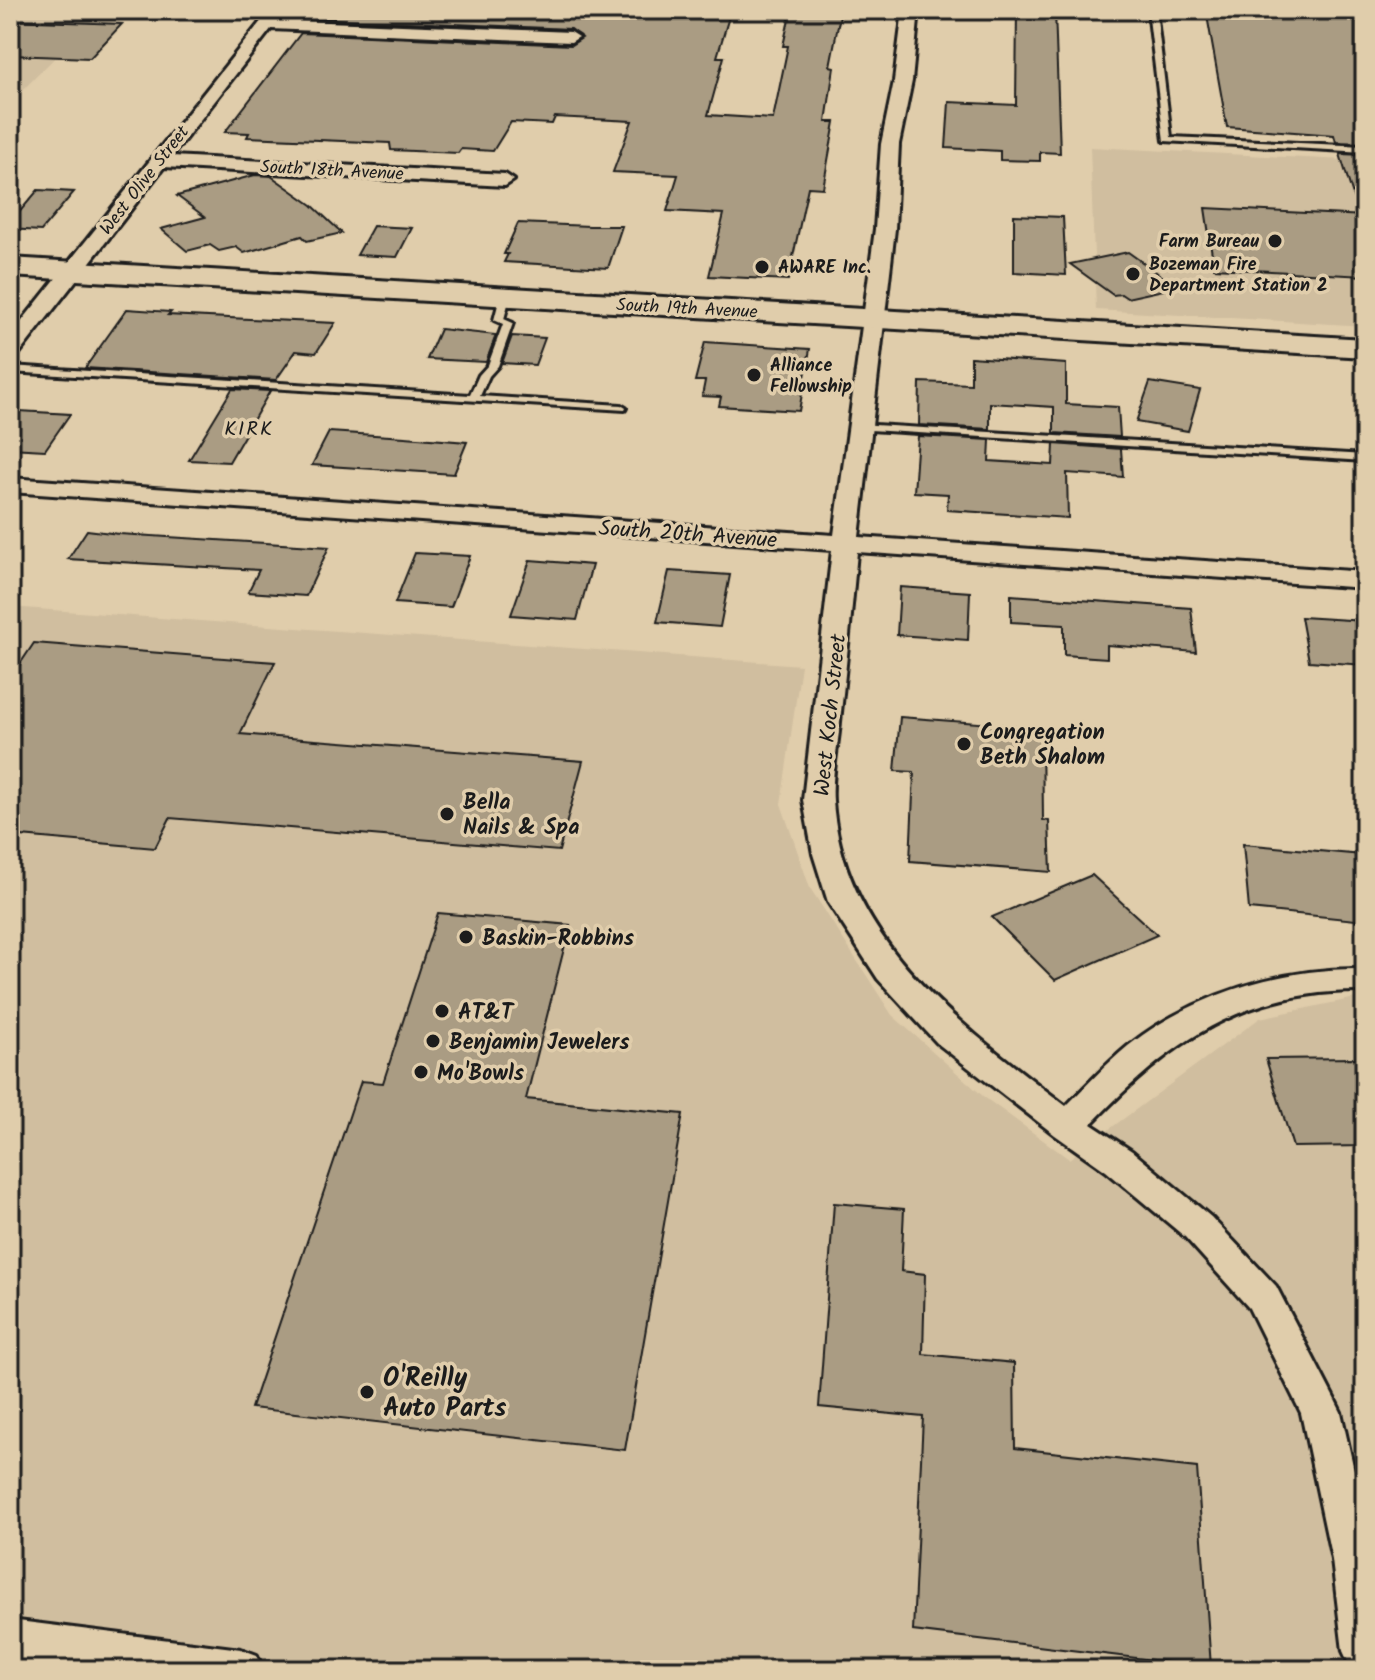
<svg xmlns="http://www.w3.org/2000/svg" width="1375" height="1680" font-family="Kalam,sans-serif">
	<style>
		.built { fill: #d0be9f }
		.building { fill: #aa9c83; stroke: #1c1c1c; stroke-width: 2 }
		.lines { fill: none; stroke-linecap: round; stroke-linejoin: round }
		.service-casing { stroke: #1c1c1c; stroke-width: 6 }
		.minor-casing { stroke: #1c1c1c; stroke-width: 6 }
		.secondary-casing { stroke: #1c1c1c; stroke-width: 6 }
		.service { fill: #e0cdab; fill-rule: evenodd }
		.minor { fill: #e0cdab; fill-rule: evenodd }
		.secondary { fill: #e0cdab; fill-rule: evenodd }
		.poi-dot { fill: #1c1c1c; stroke: #e0cdab; stroke-width: 3 }
		.labels { text-anchor: middle; stroke-width: 7; stroke-linejoin: round; paint-order: stroke }
		.far-street-label { font-size: 18px; fill: #1c1c1c; stroke: #e0cdab }
		.far-poi-label { font-size: 18px; font-weight: bold; fill: #1c1c1c; stroke: #e0cdab; text-anchor: start }
		.far-neighbourhood-label { font-size: 20px; letter-spacing: 2px; fill: #1c1c1c; stroke: #e0cdab }
		.street-label { font-size: 22px; fill: #1c1c1c; stroke: #e0cdab }
		.poi-label { font-size: 22px; font-weight: bold; fill: #1c1c1c; stroke: #e0cdab; text-anchor: start }
		.near-poi-label { font-size: 26px; font-weight: bold; fill: #1c1c1c; stroke: #e0cdab; text-anchor: start }
	</style>
	<rect width="100%" height="100%" fill="#e0cdab"/>
	<filter id="ink" filterUnits="userSpaceOnUse"><feTurbulence type="fractalNoise" baseFrequency=".0125" numOctaves="2"/><feDisplacementMap in="SourceGraphic" scale="16" xChannelSelector="R" yChannelSelector="G"/><feConvolveMatrix kernelMatrix="1 2 1 2 8 2 1 2 1" color-interpolation-filters="sRGB"/></filter>
	<g filter="url(#ink)">
		<g class="built">
			<path d="M10,13L95,17L10,103Z"/>
			<path d="M1090,147L1365,161V326L1096,310Z"/>
			<path d="M10,607L801,665L781,804L810,888L892,1015L984,1097L1069,1159L1260,1018L1365,996V1670H10Z"/>
		</g>
		<g class="building">
			<path d="M319,10H731L717,57H724L708,115L773,119L788,46H783L791,10H841L830,66L834,67L826,122H835L823,188L808,187L788,280L709,276L724,214L667,211L678,175L613,172L632,121L555,117L552,124L511,122L493,151L461,149L458,153L391,150L390,143L247,137L249,133L225,132L301,33L571,45L582,38L571,29L312,18Z"/>
			<path d="M1017,10H1055L1060,153L1040,152V161L1000,160V151L946,148L949,102L1016,105Z"/>
			<path d="M1206,10L1365,14V143L1336,142L1334,135L1227,127Z"/>
			<path d="M10,20L122,24L90,58L10,55Z"/>
			<path d="M1340,154L1365,155V211L1358,212Z"/>
			<path d="M255,175L271,176L312,205L342,233L307,241L302,236L244,253L236,247L219,251L210,245L187,251L161,229L205,217L177,196Z"/>
			<path d="M38,190L74,192L41,231L10,229V223Z"/>
			<path d="M1205,208L1365,216V276L1214,268Z"/>
			<path d="M1014,215L1063,217L1066,275L1014,272Z"/>
			<path d="M518,223L590,226H622L608,268L504,262L508,254H504Z"/>
			<path d="M373,226L412,228L397,257L357,255Z"/>
			<path d="M1128,252L1177,287L1127,298L1121,294L1113,295L1070,264Z"/>
			<path d="M127,309L171,312L168,315L335,323L316,353L296,351L276,380L85,368Z"/>
			<path d="M440,329L496,335L486,362L427,359Z"/>
			<path d="M512,336L545,338L535,365L502,363Z"/>
			<path d="M705,342L810,349L799,411L719,406L721,397L702,396L705,381H695Z"/>
			<path d="M971,357L1066,364V404L1118,407L1120,437L1054,433V407L990,403V429L919,425L920,382L971,384Z"/>
			<path d="M1150,382L1200,390L1188,431L1136,422Z"/>
			<path d="M232,389L270,391L229,462L189,460Z"/>
			<path d="M19,411L70,414L45,450L10,448V423Z"/>
			<path d="M329,432L405,437L467,442L454,474L312,465Z"/>
			<path d="M918,436L990,440L989,461L1053,465L1054,444L1121,449L1123,477L1067,473L1068,518L947,510L948,494L914,492Z"/>
			<path d="M87,530L119,534L329,547L306,596L248,592L259,570L68,559Z"/>
			<path d="M415,553L470,556L451,607L395,603Z"/>
			<path d="M530,560L592,565L577,620L511,615Z"/>
			<path d="M669,571L730,575L720,627L657,622Z"/>
			<path d="M900,587L970,592L968,640L897,635Z"/>
			<path d="M1011,595L1191,608L1196,652L1107,645V658L1064,655V625L1011,622Z"/>
			<path d="M1301,617L1365,621V665L1309,661Z"/>
			<path d="M34,643L275,662L240,734L583,761L559,851L170,818L155,848L10,835V667H18Z"/>
			<path d="M900,717L1042,728L1043,820L1049,821L1051,872L910,861L914,772L895,771Z"/>
			<path d="M1243,844L1362,855L1365,921L1249,909Z"/>
			<path d="M1092,875L1157,935L1055,980L992,917Z"/>
			<path d="M438,913L570,925L526,1099L683,1114L625,1450L251,1408L361,1081L383,1083Z"/>
			<path d="M1358,1058L1365,1078V1146L1293,1147L1266,1059Z"/>
			<path d="M834,1203L904,1209L901,1271L925,1274L923,1354L1014,1363L1015,1448L1197,1468L1211,1667L913,1631L923,1417L819,1407Z"/>
		</g>
		<g class="lines">
			<defs>
				<g id="service">
					<path d="M1148,10H1156L1171,137L1365,146V152L1164,141Z"/>
					<path d="M505,294L510,297L504,319L513,323L498,366L489,376L480,396L621,405L626,408L625,410L10,372V366L470,395L479,375L488,365L503,324L494,320L500,297Z"/>
					<path d="M858,424L1365,455V461L854,429V425Z"/>
				</g>
				<g id="minor">
					<path d="M270,10H286L279,20L571,32L579,37L571,42L271,29L172,156L505,174L514,180L505,186L164,167L18,355L10,357V336Z"/>
					<path d="M903,10H919L912,81L899,144L895,229L859,537L1365,572V588L857,552C852,609 846,665 840,722C838,747 831,776 833,801C843,942 963,1027 1066,1106C1086,1086 1106,1064 1128,1046C1194,994 1282,967 1365,969V991C1244,989 1171,1041 1091,1124L1132,1151L1211,1217L1276,1286L1335,1400L1341,1412L1365,1519V1670L1350,1666L1343,1651L1332,1560L1301,1413L1249,1308L1185,1237L1106,1171L1055,1135L937,1043L878,979L828,902L813,854L803,800L832,550L10,492V478L834,535L875,229L881,144L894,81Z"/>
					<path d="M10,1620L241,1649L257,1655L263,1670H74L10,1662Z"/>
				</g>
				<path id="secondary" d="M10,258L1365,339V357L10,276Z"/>
			</defs>
			<use href="#service" class="service-casing"/>
			<use href="#minor" class="minor-casing"/>
			<use href="#secondary" class="secondary-casing"/>
			<use href="#service" class="service"/>
			<use href="#minor" class="minor"/>
			<use href="#secondary" class="secondary"/>
		</g>
	</g>
	<g class="poi-dot">
		<circle cx="1275" cy="241" r="8"/>
		<circle cx="762" cy="267" r="8"/>
		<circle cx="1133" cy="274" r="8"/>
		<circle cx="754" cy="375" r="8"/>
		<circle cx="964" cy="744" r="8"/>
		<circle cx="447" cy="814" r="8"/>
		<circle cx="466" cy="937" r="8"/>
		<circle cx="442" cy="1011" r="8"/>
		<circle cx="433" cy="1041" r="8"/>
		<circle cx="421" cy="1072" r="8"/>
		<circle cx="367" cy="1392" r="8"/>
	</g>
	<g class="labels">
		<g class="far-street-label">
			<text transform="translate(332 170) rotate(3)" y="6">South 18th Avenue</text>
			<text transform="translate(144 180) rotate(-52)" y="6">West Olive Street</text>
			<text transform="translate(687 308) rotate(3)" y="6">South 19th Avenue</text>
		</g>
		<g class="far-poi-label">
			<text x="1259" y="247" text-anchor="end">Farm Bureau</text>
			<text x="1149" y="270">Bozeman Fire<tspan x="1149" dy="21">Department Station 2</tspan></text>
			<text x="778" y="273">AWARE Inc.</text>
			<text x="770" y="371">Alliance<tspan x="770" dy="21">Fellowship</tspan></text>
		</g>
		<g class="far-neighbourhood-label">
			<text x="249" y="435">KIRK</text>
		</g>
		<g class="street-label">
			<text transform="translate(688 533) rotate(4)" y="8">South 20th Avenue</text>
			<text transform="translate(829 715) rotate(-84)" y="8">West Koch Street</text>
		</g>
		<g class="poi-label">
			<text x="980" y="739">Congregation<tspan x="980" dy="25">Beth Shalom</tspan></text>
			<text x="463" y="809">Bella<tspan x="463" dy="25">Nails &amp; Spa</tspan></text>
			<text x="482" y="945">Baskin-Robbins</text>
			<text x="458" y="1019">AT&amp;T</text>
			<text x="449" y="1049">Benjamin Jewelers</text>
			<text x="437" y="1080">Mo'Bowls</text>
		</g>
		<g class="near-poi-label">
			<text x="383" y="1386">O'Reilly<tspan x="383" dy="30">Auto Parts</tspan></text>
		</g>
	</g>
	<rect width="1375" height="1680" fill="none" stroke="#e0cdab" stroke-width="40"/>
	<rect x="20" y="20" width="1335" height="1640" fill="none" stroke="#1c1c1c" stroke-width="3" filter="url(#ink)"/>
</svg>
